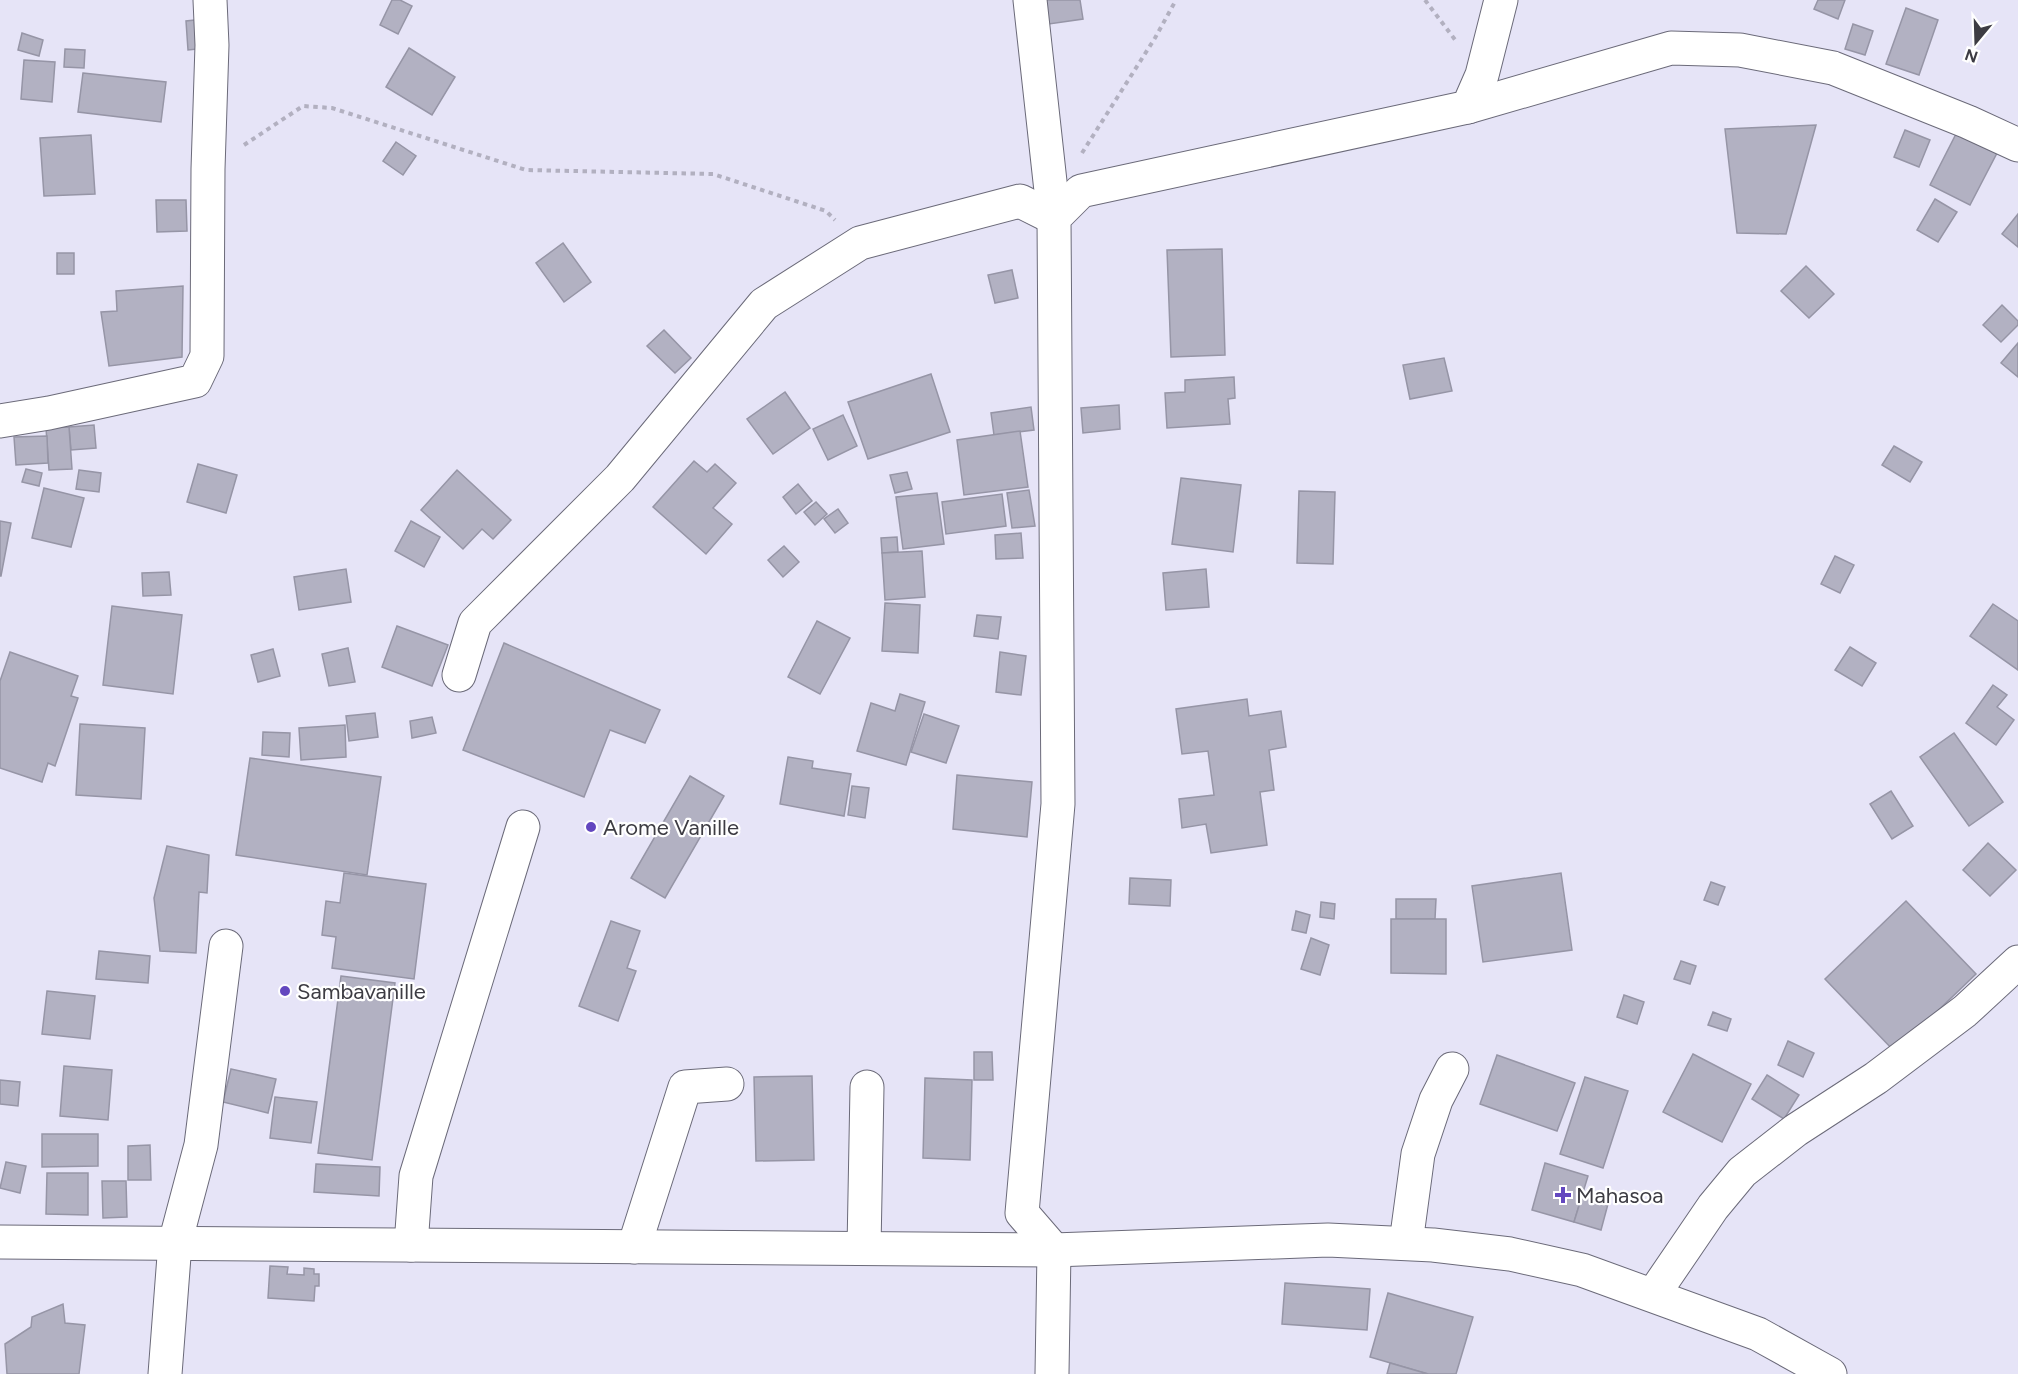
<svg xmlns="http://www.w3.org/2000/svg" width="2018" height="1374" font-family="Figtree,sans-serif">
	<style>
		.building { fill: #b2b1c2; stroke: #9695a6; stroke-width: 1.5 }
		.lines { fill: none; stroke-linecap: round; stroke-linejoin: round }
		.minor-casing { stroke: #6b6a79; stroke-width: 35 }
		.major-casing { stroke: #6b6a79; stroke-width: 35 }
		.path { stroke: #b2b0c0; stroke-width: 4; stroke-dasharray: 4.5 4.5; stroke-linecap: butt }
		.minor { stroke: #fff; stroke-width: 33 }
		.major { stroke: #fff; stroke-width: 33 }
		.poi-dot { fill: #6347bf; stroke: #fff; stroke-width: 2 }
		.labels { text-anchor: middle; stroke-width: 4.5; stroke-linejoin: round; paint-order: stroke }
		.poi-label { font-size: 22px; fill: #3d3c43; stroke: #fff; text-anchor: start }
	</style>
	<rect width="100%" height="100%" fill="#e6e4f7"/>
	<g class="building">
		<path d="M392,0H400L412,6L398,34L380,25Z"/>
		<path d="M1045,0H1080L1083,19L1049,24Z"/>
		<path d="M1818,0H1845L1838,19L1814,9Z"/>
		<path d="M1906,8L1938,20L1919,75L1886,64Z"/>
		<path d="M204,19L207,48L188,50L186,21Z"/>
		<path d="M1853,24L1873,31L1865,55L1845,49Z"/>
		<path d="M22,33L43,40L39,56L18,50Z"/>
		<path d="M409,48L455,77L432,115L386,87Z"/>
		<path d="M65,49L85,50L84,68L64,67Z"/>
		<path d="M24,60L55,62L52,102L21,99Z"/>
		<path d="M83,73L166,82L161,122L78,112Z"/>
		<path d="M1816,125L1786,234L1737,233L1725,129Z"/>
		<path d="M1905,130L1930,140L1919,167L1894,157Z"/>
		<path d="M1957,132L1997,153L1970,205L1930,185Z"/>
		<path d="M91,135L95,194L44,196L40,138Z"/>
		<path d="M396,142L416,156L403,175L383,161Z"/>
		<path d="M1935,199L1957,212L1938,242L1917,230Z"/>
		<path d="M156,200H186L187,231L157,232Z"/>
		<path d="M2018,214V247L2002,234Z"/>
		<path d="M563,243L591,282L564,302L536,263Z"/>
		<path d="M1222,249L1225,355L1171,357L1167,250Z"/>
		<rect x="57" y="253" width="17" height="21"/>
		<path d="M1806,266L1834,294L1809,318L1781,291Z"/>
		<path d="M1012,270L1018,298L995,303L988,275Z"/>
		<path d="M183,286L182,357L109,366L101,312L117,311L116,291Z"/>
		<path d="M2002,305L2018,321V325L2001,342L1983,325Z"/>
		<path d="M664,330L691,358L675,373L647,346Z"/>
		<path d="M2018,343V377L2001,363Z"/>
		<path d="M1444,358L1452,391L1410,399L1403,365Z"/>
		<path d="M931,374L950,432L868,459L848,402Z"/>
		<path d="M1234,377L1235,398L1228,399L1230,424L1167,428L1165,393L1185,392V380Z"/>
		<path d="M785,392L810,428L773,454L747,419Z"/>
		<path d="M1119,405L1120,429L1083,433L1081,408Z"/>
		<path d="M1031,407L1034,430L994,435L991,413Z"/>
		<path d="M843,415L857,446L828,460L813,429Z"/>
		<path d="M94,425L96,448L71,450L69,427Z"/>
		<path d="M69,427L72,469L49,470L46,428Z"/>
		<path d="M1020,431L1028,487L964,495L957,440Z"/>
		<path d="M47,436L48,463L16,465L14,437Z"/>
		<path d="M1894,446L1922,462L1910,482L1882,465Z"/>
		<path d="M694,461L707,472L715,464L736,483L713,508L732,524L706,554L653,507Z"/>
		<path d="M198,464L237,475L226,513L187,502Z"/>
		<path d="M26,469L42,473L39,486L22,482Z"/>
		<path d="M79,470L101,473L99,492L76,489Z"/>
		<path d="M457,470L511,520L493,539L482,529L463,549L421,510Z"/>
		<path d="M907,472L912,489L895,493L890,475Z"/>
		<path d="M1181,478L1241,485L1233,552L1172,544Z"/>
		<path d="M798,484L812,501L796,514L783,497Z"/>
		<path d="M44,488L84,498L71,547L32,538Z"/>
		<path d="M1029,490L1035,526L1012,528L1007,493Z"/>
		<path d="M1299,491L1335,492L1333,564L1297,563Z"/>
		<path d="M937,493L944,544L903,549L896,497Z"/>
		<path d="M1002,494L1006,526L946,534L942,502Z"/>
		<path d="M816,502L827,514L815,525L804,512Z"/>
		<path d="M838,509L848,523L835,533L824,519Z"/>
		<path d="M0,521L11,523L1,576H0Z"/>
		<path d="M411,521L440,537L424,567L395,551Z"/>
		<path d="M1021,533L1023,558L996,559L995,535Z"/>
		<path d="M897,537L898,552L882,553L881,538Z"/>
		<path d="M784,546L799,562L783,577L768,560Z"/>
		<path d="M922,551L925,597L885,600L882,553Z"/>
		<path d="M1835,556L1854,565L1840,593L1821,584Z"/>
		<path d="M346,569L351,602L299,610L294,577Z"/>
		<path d="M1206,569L1209,607L1166,610L1163,573Z"/>
		<path d="M169,572L171,595L143,596L142,573Z"/>
		<path d="M885,603L920,605L918,653L882,651Z"/>
		<path d="M1993,604L2018,621V670L1970,636Z"/>
		<path d="M112,606L182,615L173,694L103,685Z"/>
		<path d="M977,615L1001,617L998,639L974,636Z"/>
		<path d="M817,621L850,638L820,694L788,677Z"/>
		<path d="M397,626L448,645L432,686L382,667Z"/>
		<path d="M504,643L660,710L645,743L610,730L584,797L463,750Z"/>
		<path d="M1850,647L1876,663L1862,686L1835,670Z"/>
		<path d="M348,648L355,682L329,686L322,654Z"/>
		<path d="M273,649L280,676L258,682L251,655Z"/>
		<path d="M10,652L78,676L71,696L78,698L55,766L48,763L42,782L0,768V681Z"/>
		<path d="M1000,652L1026,656L1021,695L996,692Z"/>
		<path d="M1993,685L2007,695L1997,707L2014,720L1996,745L1966,723Z"/>
		<path d="M900,694L925,702L906,765L857,751L871,703L895,711Z"/>
		<path d="M1247,699L1249,716L1281,711L1286,747L1269,750L1274,790L1260,792L1267,845L1211,853L1206,824L1182,828L1179,799L1214,795L1208,751L1182,754L1176,709Z"/>
		<path d="M375,713L378,737L349,741L346,716Z"/>
		<path d="M924,714L959,726L946,763L911,752Z"/>
		<path d="M432,717L436,733L412,738L410,721Z"/>
		<path d="M80,724L145,728L141,799L76,795Z"/>
		<path d="M345,725L346,757L301,760L299,728Z"/>
		<path d="M263,732L290,733L289,757L262,755Z"/>
		<path d="M1954,733L2003,802L1969,826L1920,757Z"/>
		<path d="M788,757L813,761L812,768L851,774L844,816L780,804Z"/>
		<path d="M250,758L381,777L367,875L236,855Z"/>
		<path d="M957,775L1032,782L1027,837L953,829Z"/>
		<path d="M690,776L724,796L665,898L631,878Z"/>
		<path d="M852,786L869,788L865,818L848,815Z"/>
		<path d="M1891,791L1913,826L1892,839L1870,804Z"/>
		<path d="M1988,843L2016,870L1990,896L1963,870Z"/>
		<path d="M167,846L209,855L207,893L199,892L196,953L160,951L154,898Z"/>
		<path d="M344,873L426,884L414,979L332,968L336,937L322,935L326,901L340,903Z"/>
		<path d="M1561,873L1572,950L1483,962L1472,886Z"/>
		<path d="M1130,878L1171,880L1170,906L1129,904Z"/>
		<path d="M1711,882L1725,887L1718,905L1704,900Z"/>
		<path d="M1396,899H1436L1435,919H1396Z"/>
		<path d="M1906,901L1976,974L1895,1052L1825,979Z"/>
		<path d="M1321,902L1335,904L1334,919L1320,917Z"/>
		<path d="M1296,911L1310,915L1306,933L1292,930Z"/>
		<path d="M1391,919H1446V974L1391,973Z"/>
		<path d="M611,921L640,931L627,968L636,971L618,1021L579,1006Z"/>
		<path d="M1311,938L1329,945L1320,975L1301,969Z"/>
		<path d="M99,951L150,956L148,983L96,979Z"/>
		<path d="M1681,961L1696,966L1690,984L1674,979Z"/>
		<path d="M341,976L395,983L372,1160L318,1153Z"/>
		<path d="M47,991L95,996L90,1039L42,1034Z"/>
		<path d="M1624,995L1644,1002L1637,1024L1617,1017Z"/>
		<path d="M1713,1012L1731,1019L1727,1031L1708,1025Z"/>
		<path d="M1788,1041L1814,1053L1803,1077L1778,1065Z"/>
		<path d="M974,1052H992L993,1080H974Z"/>
		<path d="M1693,1054L1751,1084L1722,1142L1663,1112Z"/>
		<path d="M1497,1055L1575,1083L1557,1131L1480,1104Z"/>
		<path d="M64,1066L112,1070L108,1120L60,1116Z"/>
		<path d="M231,1069L276,1079L268,1113L223,1102Z"/>
		<path d="M1767,1075L1799,1095L1784,1119L1752,1099Z"/>
		<path d="M812,1076L814,1160L756,1161L754,1077Z"/>
		<path d="M1585,1077L1628,1091L1603,1168L1560,1154Z"/>
		<path d="M925,1078L972,1080L970,1160L923,1158Z"/>
		<path d="M0,1080L20,1082L18,1106L0,1104Z"/>
		<path d="M275,1097L317,1102L311,1143L270,1138Z"/>
		<path d="M42,1134H98V1166L42,1167Z"/>
		<path d="M150,1145L151,1180H128V1146Z"/>
		<path d="M6,1162L26,1166L20,1193L0,1188Z"/>
		<path d="M1545,1163L1588,1176L1574,1222L1532,1210Z"/>
		<path d="M316,1164L380,1167L379,1196L314,1192Z"/>
		<path d="M47,1173H88V1215L46,1214Z"/>
		<path d="M102,1181H126L127,1217L103,1218Z"/>
		<path d="M1582,1196L1608,1204L1601,1230L1574,1222Z"/>
		<path d="M270,1266L288,1267L287,1274L304,1275V1268L314,1269V1274H319V1286H315L314,1301L268,1298Z"/>
		<path d="M1285,1283L1370,1289L1367,1330L1282,1324Z"/>
		<path d="M1388,1293L1473,1317L1456,1374H1428L1370,1357Z"/>
		<path d="M63,1304L65,1323L85,1325L79,1374H7L5,1344L31,1327L32,1317Z"/>
		<path d="M1390,1363L1428,1374H1387Z"/>
	</g>
	<g class="lines">
		<defs>
			<g id="minor">
				<path d="M1030,0L1054,218"/>
				<path d="M1468,107L1671,48L1740,50L1833,68L1968,122L2018,145"/>
				<path d="M0,421L49,413L195,381L207,356L208,169L212,45L210,0"/>
				<path d="M459,675L475,623L620,478L764,304L860,243L1020,201L1054,218"/>
				<path d="M1406,1243L1418,1154L1436,1100L1452,1069"/>
				<path d="M411,1245L416,1176L523,827"/>
				<path d="M634,1247L685,1087L727,1084"/>
				<path d="M864,1248L867,1087"/>
				<path d="M1653,1295L1713,1207L1742,1172L1796,1130L1876,1078L1965,1011L2018,962"/>
				<path d="M165,1374L175,1243L201,1145L226,946"/>
				<path d="M1052,1374L1054,1250L1022,1213L1058,804L1054,218L1081,191L1468,107L1482,75L1501,0"/>
			</g>
			<path id="major" d="M0,1242L1054,1250L1328,1240L1433,1245L1510,1254L1582,1270L1758,1334L1830,1374"/>
		</defs>
		<use href="#minor" class="minor-casing"/>
		<use href="#major" class="major-casing"/>
		<g class="path">
			<path d="M1425,0L1456,41"/>
			<path d="M244,145L303,106L332,108L526,170L713,174L826,211L835,220"/>
			<path d="M1082,153L1155,38L1176,0"/>
		</g>
		<use href="#minor" class="minor"/>
		<use href="#major" class="major"/>
	</g>
	<g class="poi-dot">
		<circle cx="591" cy="827" r="6"/>
		<circle cx="285" cy="991" r="6"/>
		<path d="M1560 1186h6v6h6v6h-6v6h-6v-6h-6v-6h6z"/>
	</g>
	<g class="labels">
		<g class="poi-label">
			<text x="603" y="835">Arome Vanille</text>
			<text x="297" y="999">Sambavanille</text>
			<text x="1576" y="1203">Mahasoa</text>
		</g>
	</g>
	<g transform="translate(1976 42) rotate(199)" stroke="#ffffff" stroke-width="4.5" paint-order="stroke">
	<path d="M0-4.5L10 22L0 15L-10 22Z" fill="#3d3c43"/>
	<text y="-9" font-size="16" font-weight="bold" text-anchor="middle" fill="#3d3c43">N</text>
	</g>
</svg>
